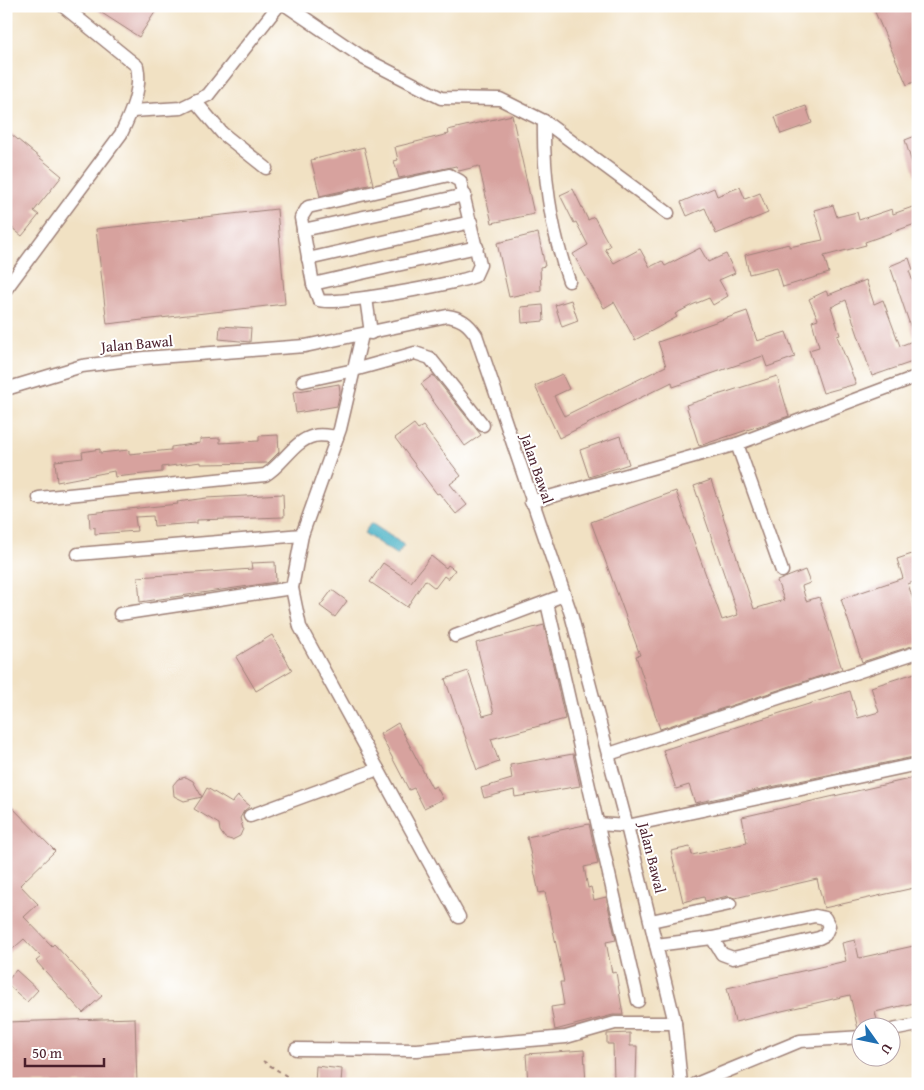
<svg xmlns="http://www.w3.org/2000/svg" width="924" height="1090" font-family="'Gentium Book Plus',serif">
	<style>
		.water { fill: #46b1c5; stroke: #486878 }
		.building { fill: #d7a29e }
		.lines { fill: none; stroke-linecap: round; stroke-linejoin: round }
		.minor-casing { stroke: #9e8077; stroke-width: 15 }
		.path { stroke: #9e8077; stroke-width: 2; stroke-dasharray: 4 4; stroke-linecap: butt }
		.minor { stroke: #fff; stroke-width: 12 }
		.labels { text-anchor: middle; stroke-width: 4; stroke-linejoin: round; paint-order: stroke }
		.street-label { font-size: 15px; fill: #4a1f2b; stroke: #fff }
	</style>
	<rect width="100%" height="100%" fill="#fff"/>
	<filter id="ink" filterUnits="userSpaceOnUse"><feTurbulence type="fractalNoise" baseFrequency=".02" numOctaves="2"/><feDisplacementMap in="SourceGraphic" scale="10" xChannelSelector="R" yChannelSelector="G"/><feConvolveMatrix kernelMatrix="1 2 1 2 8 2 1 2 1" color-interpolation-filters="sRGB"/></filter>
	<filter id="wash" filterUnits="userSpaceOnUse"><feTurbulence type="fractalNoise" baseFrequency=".0096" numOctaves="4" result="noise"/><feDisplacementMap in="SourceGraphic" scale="20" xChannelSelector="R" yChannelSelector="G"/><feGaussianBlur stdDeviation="1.12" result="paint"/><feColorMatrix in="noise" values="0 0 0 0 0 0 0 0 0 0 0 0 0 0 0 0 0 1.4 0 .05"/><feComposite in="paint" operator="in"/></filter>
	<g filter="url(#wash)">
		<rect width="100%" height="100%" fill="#f1e1c3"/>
		<path class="water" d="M371,523L404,545L397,555L364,533Z"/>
		<g id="blocks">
			<g class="building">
				<path d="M91,6H159L139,37Z"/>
				<path d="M888,6H918V80L907,85L875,12Z"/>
				<path d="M806,106L812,123L781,134L775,117Z"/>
				<path d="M512,115L534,214L492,223L479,166L459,171L456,166L399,178L394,161L398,160L395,147L449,134L448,130Z"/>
				<path d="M6,130L62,176L34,211L39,215L22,236L6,223Z"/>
				<path d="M918,135V175L916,176L905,140Z"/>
				<path d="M364,147L373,184L320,196L311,160Z"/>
				<path d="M740,187L745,199L760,193L768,213L716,234L705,208L687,216L681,202L714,188L717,196Z"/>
				<path d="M573,189L588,220L594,217L610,246L605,249L614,263L640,249L650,267L662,261L665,266L700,248L708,262L726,254L735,273L719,280L728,296L713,305L709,298L692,305L675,314L677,317L635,340L614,302L604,308L573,254L588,245L576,222L574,223L560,195Z"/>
				<path d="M833,205L837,217L857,212L859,220L892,209L893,214L918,205V223L865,242L866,245L824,256L829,273L783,287L777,267L749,274L745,255L789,244V247L823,240L814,210Z"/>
				<path d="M277,209L285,304L107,324L96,229Z"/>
				<path d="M538,233L545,266L540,267L541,290L509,297L497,243Z"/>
				<path d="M909,258L913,270L909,271L918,295V360L872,376L846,300L831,307L840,335L837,336L856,384L823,393L809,350L819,347L812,321L818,319L809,299L826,291L828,295L866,280L874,304L883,300L900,346L915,340L890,266Z"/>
				<path d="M571,300L578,321L562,327L555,305Z"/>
				<path d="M543,305L544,321L522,323L521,307Z"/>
				<path d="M747,311L757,341L786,332L795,357L767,367L763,356L673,387L672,382L559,438L535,386L562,374L569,389L554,396L564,416L666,366L658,342Z"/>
				<path d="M220,326L251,328L250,342L219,339Z"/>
				<path d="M433,375L481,435L465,446L421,384Z"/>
				<path d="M777,376L789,416L699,446L686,405Z"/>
				<path d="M339,384L340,392L337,406L296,413L293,392Z"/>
				<path d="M414,424L418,429L423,426L461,476L450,484L467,505L456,514L439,493L437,494L395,438Z"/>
				<path d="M278,435L279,452L268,463L201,464V462L162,467V472L115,477L114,471L57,482L55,461L83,458L82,452L100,449V453L129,450V454L171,450V447L200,443V439L220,438V443L259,441V436Z"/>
				<path d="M620,436L629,464L589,477L580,450Z"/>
				<path d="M711,480L754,609L784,600L777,581L805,570L810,583L802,586L806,601L819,597L842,669L660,729L636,656L640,655L591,522L676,491L722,620L738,615L694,486Z"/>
				<path d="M283,494L284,517L197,520V523L154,526L153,516L135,517L137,531L95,534V527L90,528L89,513L178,504L177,502L206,498Z"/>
				<path d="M918,552V580L908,584L918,615V644L862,662L841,599L903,578L897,559Z"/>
				<path d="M431,556L446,568L448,565L455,570L448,579L444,576L435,588L425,580L407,607L370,582L383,563L411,582Z"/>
				<path d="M275,562L276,582L140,602L138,577L252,569L251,563Z"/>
				<path d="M332,590L347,601L335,617L320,606Z"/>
				<path d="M544,625L565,719L491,739L499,762L477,770L445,679L468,671L483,716L494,713L476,643Z"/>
				<path d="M272,635L292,670L256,691L236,657Z"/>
				<path d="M918,672V756L695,803L689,785L676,789L663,750L850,691L858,718L879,712L871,687Z"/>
				<path d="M398,723L432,788L436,786L443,799L424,808L414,788L409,790L380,734Z"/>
				<path d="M573,754L580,786L515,797L514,790L484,798L481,788L512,779L510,765Z"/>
				<path d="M186,777L193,781L202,797L207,788L232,803L238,796L250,806L244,811L240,818L243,829L240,836L232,840L225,838L220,831L219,824L194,809L202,797L184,801L174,796L173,785L178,779Z"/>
				<path d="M918,777V887L824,908L817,879L735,898L728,896L705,901L704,897L683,902L671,851L690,847L692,855L747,843L742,817Z"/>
				<path d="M6,801L55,851L20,885L38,904L24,917L52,946L54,944L102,996L83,1013L36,961L41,957L24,939L6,955Z"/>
				<path d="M589,824L598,864L584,867L588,888L591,887L594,900L606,897L616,940L606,942L612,973L616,972L623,1015H613L555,1030L551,1007L564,1005L560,982H564L545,892L539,893L527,837Z"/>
				<path d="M855,940L859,958L918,945V1002L875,1012L878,1024L858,1029L850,995L735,1022L727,988L846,961L842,943Z"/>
				<path d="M16,970L38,990L27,1002L6,983Z"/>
				<path d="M135,1018L137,1084H6V1022Z"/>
				<path d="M630,1033V1046H637L636,1080H614L613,1044H607V1034Z"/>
				<path d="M584,1050L586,1084H528L526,1054Z"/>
				<path d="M316,1066L342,1069L341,1084H315Z"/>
			</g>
		</g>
	</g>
	<g filter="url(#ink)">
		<use href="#blocks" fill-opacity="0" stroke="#9e8077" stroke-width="1"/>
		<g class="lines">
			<defs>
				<g id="minor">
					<path d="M287,6L365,59L441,98L500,99L544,121L668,213"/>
					<path d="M195,101L222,133L266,168"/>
					<path d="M132,111L181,108L208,95L278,6"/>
					<path d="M544,121C543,175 551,230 569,281"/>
					<path d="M449,175L460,181L480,265L475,276C460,283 330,307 319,300L313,284L301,218L308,207Z"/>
					<path d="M303,230L465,195"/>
					<path d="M308,259L471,222"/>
					<path d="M313,284L477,247"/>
					<path d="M6,289L121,134C131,113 142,89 137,66L63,6"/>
					<path d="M366,298L371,333"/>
					<path d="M362,335L340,429L302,535L292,588L300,627L459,917"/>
					<path d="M303,381L354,370L415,353L430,358L483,425"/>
					<path d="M6,389L82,366L144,358L305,346L447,316C461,318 468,323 476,335L571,614L627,826L675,1023L681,1084"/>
					<path d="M737,444L782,571"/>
					<path d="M39,498L265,475C283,465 293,441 314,436C320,434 330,436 337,437"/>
					<path d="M531,502L737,444L918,376"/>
					<path d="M78,554L302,535"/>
					<path d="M547,603L638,1001"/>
					<path d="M120,614L292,588"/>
					<path d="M455,636L564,595"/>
					<path d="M609,754L918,652"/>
					<path d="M250,816L378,769"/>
					<path d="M598,824L627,826L918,764"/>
					<path d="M651,921L730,904"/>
					<path d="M656,945L712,938L815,916L825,918L829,926L825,935L819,938L733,958L722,954L712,938"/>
					<path d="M892,1030L918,1025"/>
					<path d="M296,1049L417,1050L566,1037L615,1023H675"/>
					<path d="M696,1084L800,1041L862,1037"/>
				</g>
			</defs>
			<use href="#minor" class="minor-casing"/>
			<path class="path" d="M263,1061L299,1084"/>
			<use href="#minor" class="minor"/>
		</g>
	</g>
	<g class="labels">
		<g class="street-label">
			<text transform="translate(137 344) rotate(-5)" y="5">Jalan Bawal</text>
			<text transform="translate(537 469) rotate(71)" y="5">Jalan Bawal</text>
			<text transform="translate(652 858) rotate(76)" y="5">Jalan Bawal</text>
		</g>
	</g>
	<rect width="924" height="1090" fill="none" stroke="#fff" stroke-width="25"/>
	<g transform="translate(876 1042) rotate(123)"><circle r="24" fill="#ffffff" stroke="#b7a5aa"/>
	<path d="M0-4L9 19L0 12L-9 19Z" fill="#1f6fb2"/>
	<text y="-8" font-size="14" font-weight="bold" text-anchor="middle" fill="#4a1f2b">U</text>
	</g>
	<path d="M25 1058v8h79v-8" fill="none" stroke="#4a1f2b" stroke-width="2.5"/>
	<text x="32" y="1058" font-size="15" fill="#4a1f2b" stroke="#ffffff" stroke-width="4" paint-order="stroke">50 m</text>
</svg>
